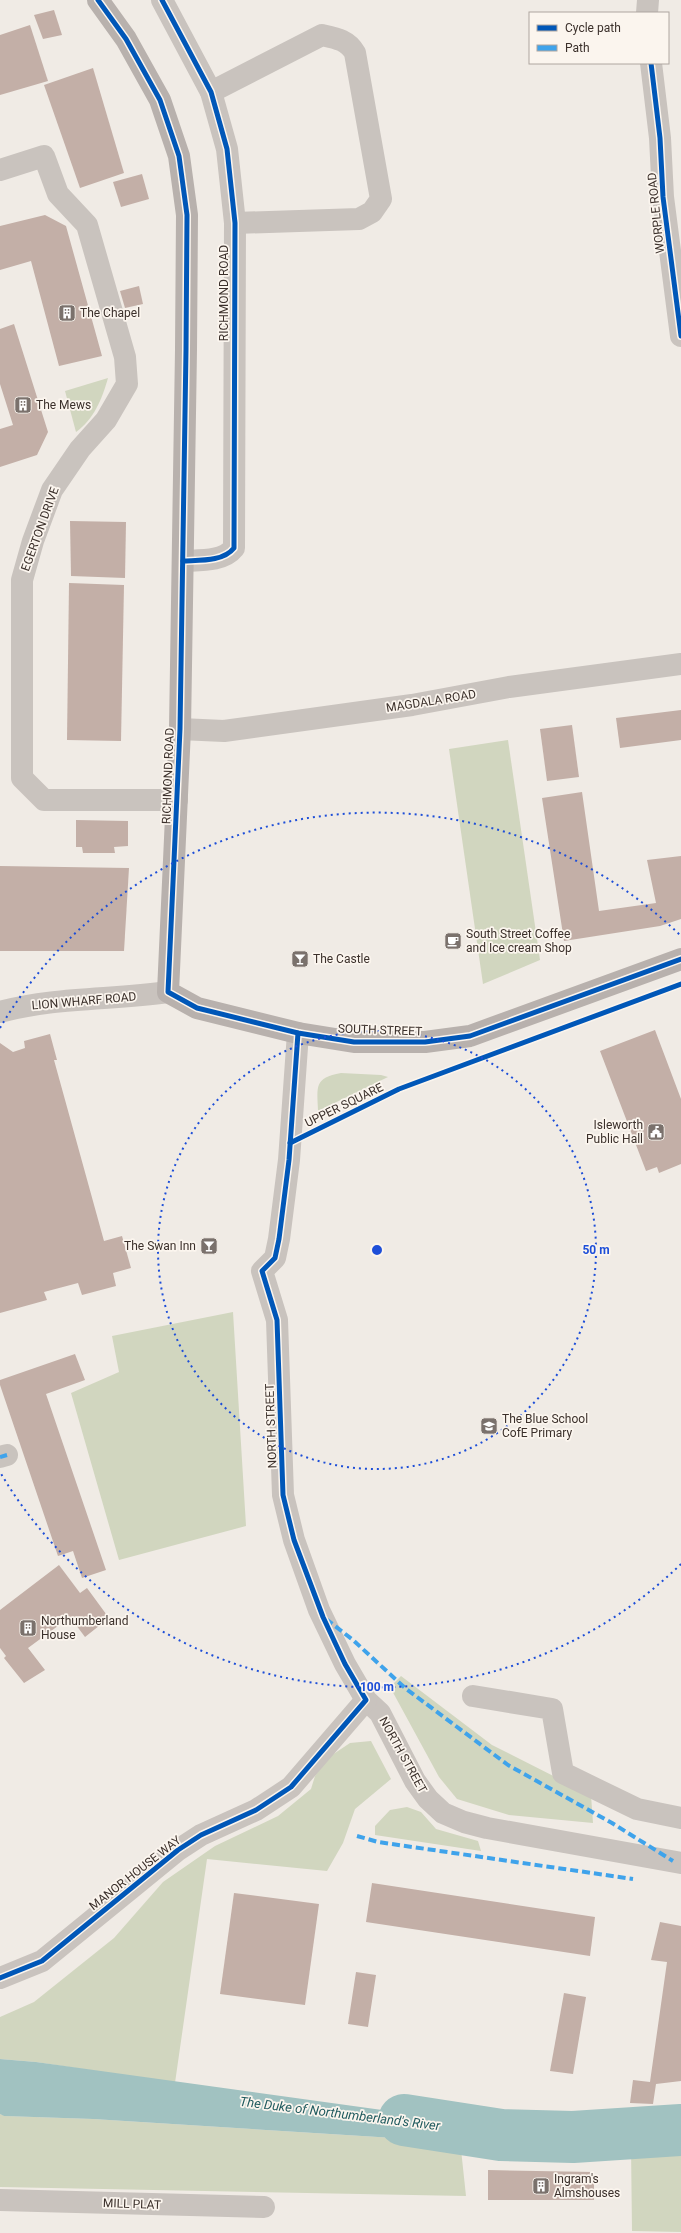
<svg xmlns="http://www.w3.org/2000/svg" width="681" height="2233" font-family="Roboto,sans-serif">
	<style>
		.green { fill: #d1d6bf }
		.water { fill: #a1c2c1 }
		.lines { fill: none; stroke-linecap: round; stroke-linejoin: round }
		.river { stroke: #a1c2c1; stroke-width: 52 }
		.building { fill: #c3afa7 }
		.pedestrian { stroke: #c9c3be; stroke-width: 22 }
		.minor { stroke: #c9c3be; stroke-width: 22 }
		.primary { stroke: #b8b1ad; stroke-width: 22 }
		.quiet { stroke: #3fa3eb; stroke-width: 4; stroke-dasharray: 8 4; stroke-linecap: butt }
		.cycleway-casing { stroke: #fbf5ee; stroke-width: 8 }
		.cycleway { stroke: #0057b8; stroke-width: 5 }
		.ring { fill: none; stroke: #1d4ed8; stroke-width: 2; stroke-dasharray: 2 4 }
		.labels { text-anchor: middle; stroke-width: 3.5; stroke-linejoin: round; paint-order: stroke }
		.street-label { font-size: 12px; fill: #3b302b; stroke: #fbf5ee }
		.poi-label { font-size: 12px; fill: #3b302b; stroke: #fbf5ee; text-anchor: start }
		.water-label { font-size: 13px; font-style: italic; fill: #1f5a5e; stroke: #fbf5ee }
		.centre { fill: #1d4ed8; stroke: #fbf5ee; stroke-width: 2 }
		.ring-label { font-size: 12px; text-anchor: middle; font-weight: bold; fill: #1d4ed8; stroke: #fbf5ee; stroke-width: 3.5; stroke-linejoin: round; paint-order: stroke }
	</style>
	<rect width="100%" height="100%" fill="#f0ebe5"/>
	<g class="green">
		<path d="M108,378C102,399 94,419 76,432L65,391Z"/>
		<path d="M508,740L540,960L483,984L449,749Z"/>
		<path d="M341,1073L381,1075L388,1077L318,1111C317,1086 314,1078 341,1073Z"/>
		<path d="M233,1312L246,1526L119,1560L71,1393L119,1372L112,1336Z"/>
		<path d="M401,1676L492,1745L591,1795L593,1823L509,1815L457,1799L439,1777L390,1687Z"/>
		<path d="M371,1741L391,1779L355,1809L343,1843L327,1871L207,1859L175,2083L36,2062L0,2059V2017L34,2002L114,1938L163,1882L215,1846L278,1816L311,1789L315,1776L329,1757L350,1743Z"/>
		<path d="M407,1807L421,1812L436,1829L478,1841L481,1851L375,1835V1826L390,1810Z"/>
		<path d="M681,2107V2232L632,2231L631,2147H470L480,2112L585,2122L624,2110Z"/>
		<path d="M0,2114L5,2116L93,2119L426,2140H460L466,2196L0,2187Z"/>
	</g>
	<path class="water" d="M0,2059L36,2062L476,2123L473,2140H426L93,2119L4,2116L0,2114Z"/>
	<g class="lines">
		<path class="river" d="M404,2120L501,2135L573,2137L681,2130"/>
	</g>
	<g class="building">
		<path d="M54,10L62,35L43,39L34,15Z"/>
		<path d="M30,25L48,81L0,95V35Z"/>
		<path d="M93,68L124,173L80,188L44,85Z"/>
		<path d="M142,174L149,199L121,207L113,182Z"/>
		<path d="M45,215L66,226L102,356L59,366L31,261L0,270V226Z"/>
		<path d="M139,286L143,304L125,308L120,291Z"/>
		<path d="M14,324L48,432L37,455L0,467V429L13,425L0,384V329Z"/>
		<path d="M70,521L126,522L125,578L71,576Z"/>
		<path d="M69,583L124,585L121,741L67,740Z"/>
		<path d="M681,710V740L620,748L616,718Z"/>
		<path d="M572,725L579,777L547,781L540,729Z"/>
		<path d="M582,792L599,911L656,903L647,860L681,856V919L660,926L564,941L542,798Z"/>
		<path d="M76,820L128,821V846L114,847L115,853H83L82,847H76Z"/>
		<path d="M0,866L129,868L124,951H0Z"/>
		<path d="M655,1030L681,1099V1164L659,1173L657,1167L646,1171L600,1051Z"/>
		<path d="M50,1034L57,1060H54L104,1241L122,1236L131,1268L113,1273L116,1286L82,1295L78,1283L44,1292L47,1300L0,1313V1043L13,1052L25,1048L24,1041Z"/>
		<path d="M75,1354L85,1380L46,1394L106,1570L82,1578L73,1551L58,1556L0,1385V1380Z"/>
		<path d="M59,1565L80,1593L87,1588L109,1618L85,1637L70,1617L28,1648L45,1670L24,1683L4,1658L6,1656L0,1648V1610Z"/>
		<path d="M372,1883L595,1917L590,1956L366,1922Z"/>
		<path d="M234,1893L319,1904L305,2005L220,1994Z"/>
		<path d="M660,1922L681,1926V2081L656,2084L653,2104L630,2103L633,2080L650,2082L667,1962L651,1960Z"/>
		<path d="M356,1972L376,1975L368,2027L348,2024Z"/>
		<path d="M564,1993L586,1997L573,2074L550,2071Z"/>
		<path d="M488,2170L594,2172V2200H488Z"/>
	</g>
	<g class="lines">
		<path class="pedestrian" d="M0,1457L7,1455"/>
		<g class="minor">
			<path d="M162,0L211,92L227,149L235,223L234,548C223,562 199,560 183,561"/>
			<path d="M647,13L648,0"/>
			<path d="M651,63L660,138L663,197L681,336"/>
			<path d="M211,92L322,35C336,38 348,40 355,53L381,199L372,212L359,219L235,223"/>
			<path d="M0,170L44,156L58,194L87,225L125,357L127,384L106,420L80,449L52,490L33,541L22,580V778L44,800H177"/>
			<path d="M180,729L224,731L412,705L509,687L681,664"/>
			<path d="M0,1012C54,997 113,1000 168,992"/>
			<path d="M298,1033L289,1160L279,1239L275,1258L262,1271L277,1320L283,1495L294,1540L319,1610L345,1664L366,1700L380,1713L415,1781L428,1799L443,1813L464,1822L487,1828L681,1863"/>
			<path d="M473,1696L552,1709L563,1773L637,1809L681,1818"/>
			<path d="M0,1978L42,1961L178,1850L201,1835L256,1810L291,1787L366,1700"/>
			<path d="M0,2200L264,2207"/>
		</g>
		<path class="primary" d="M98,0L126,39L160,100L179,156L187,215L186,350L180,729L168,992L197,1008L298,1033L354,1042H425L470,1036L681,959"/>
		<g class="quiet">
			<path d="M0,1457L7,1455"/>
			<path d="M326,1619L353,1640L405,1688L508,1765L612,1823L673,1861"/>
			<path d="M357,1836L378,1842L633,1879"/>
		</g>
		<defs>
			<g id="cycleway">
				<path d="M98,0L126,39L160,100L179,156L187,215L186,350L180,729L168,992L197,1008L298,1033L354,1042H425L470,1036L681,959"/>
				<path d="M162,0L211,92L227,149L235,223L234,548C223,562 199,560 183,561"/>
				<path d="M651,63L660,138L663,197L681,336"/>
				<path d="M290,1143L399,1089L681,984"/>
				<path d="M0,1978L42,1961L178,1850L201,1835L256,1810L291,1787L366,1700L345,1664L323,1617L294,1540L283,1495L277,1320L262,1271L275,1258L279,1239L289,1160L298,1033"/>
			</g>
		</defs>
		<use href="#cycleway" class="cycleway-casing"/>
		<use href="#cycleway" class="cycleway"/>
	</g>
	<g class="ring">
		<circle cx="377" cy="1250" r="219"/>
		<path d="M681 1564A437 437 0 0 1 0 1472M0 1028A437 437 0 0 1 681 936"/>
	</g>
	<defs>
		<symbol id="building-square" viewBox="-11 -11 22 22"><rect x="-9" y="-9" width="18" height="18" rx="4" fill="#7a716c" stroke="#fbf5ee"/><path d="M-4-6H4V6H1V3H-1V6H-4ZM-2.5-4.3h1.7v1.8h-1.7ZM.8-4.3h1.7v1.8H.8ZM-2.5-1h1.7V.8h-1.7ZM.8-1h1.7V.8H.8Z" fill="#fff"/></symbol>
		<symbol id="cafe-square" viewBox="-11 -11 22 22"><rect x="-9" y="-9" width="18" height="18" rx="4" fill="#7a716c" stroke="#fbf5ee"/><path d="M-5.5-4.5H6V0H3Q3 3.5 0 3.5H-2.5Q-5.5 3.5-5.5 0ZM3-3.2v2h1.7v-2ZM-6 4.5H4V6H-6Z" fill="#fff"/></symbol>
		<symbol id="bar-square" viewBox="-11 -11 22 22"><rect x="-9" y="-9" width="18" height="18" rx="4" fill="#7a716c" stroke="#fbf5ee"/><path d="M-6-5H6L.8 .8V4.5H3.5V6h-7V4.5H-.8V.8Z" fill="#fff"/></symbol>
		<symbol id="civic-square" viewBox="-11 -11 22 22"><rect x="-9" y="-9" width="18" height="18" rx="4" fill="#7a716c" stroke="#fbf5ee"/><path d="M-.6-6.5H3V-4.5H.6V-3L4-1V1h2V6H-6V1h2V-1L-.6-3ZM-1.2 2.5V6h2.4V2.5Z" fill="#fff"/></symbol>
		<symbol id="school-square" viewBox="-11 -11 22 22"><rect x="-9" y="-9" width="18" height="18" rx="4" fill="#7a716c" stroke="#fbf5ee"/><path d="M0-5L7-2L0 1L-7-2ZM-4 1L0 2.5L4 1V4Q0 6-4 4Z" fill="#fff"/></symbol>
	</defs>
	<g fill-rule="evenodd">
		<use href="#building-square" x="57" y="303" width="20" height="20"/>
		<use href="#building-square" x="13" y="395" width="20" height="20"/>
		<use href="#cafe-square" x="443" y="931" width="20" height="20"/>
		<use href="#bar-square" x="290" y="949" width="20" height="20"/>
		<use href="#civic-square" x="646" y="1122" width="20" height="20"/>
		<use href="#bar-square" x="199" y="1236" width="20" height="20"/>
		<use href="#school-square" x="479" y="1416" width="20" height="20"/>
		<use href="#building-square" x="18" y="1618" width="20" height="20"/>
		<use href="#building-square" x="531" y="2176" width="20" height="20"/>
	</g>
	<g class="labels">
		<g class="street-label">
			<text transform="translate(656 213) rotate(-96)" y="4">WORPLE ROAD</text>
			<text transform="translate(224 293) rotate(-90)" y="4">RICHMOND ROAD</text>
			<text transform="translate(40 529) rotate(-70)" y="4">EGERTON DRIVE</text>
			<text transform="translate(431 701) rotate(-9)" y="4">MAGDALA ROAD</text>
			<text transform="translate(168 776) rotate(-88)" y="4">RICHMOND ROAD</text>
			<text transform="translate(84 1001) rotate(-5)" y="4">LION WHARF ROAD</text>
			<text transform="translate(380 1030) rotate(2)" y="4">SOUTH STREET</text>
			<text transform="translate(344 1105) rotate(-26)" y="4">UPPER SQUARE</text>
			<text transform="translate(271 1426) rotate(-92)" y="4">NORTH STREET</text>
			<text transform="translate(403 1755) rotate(61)" y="4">NORTH STREET</text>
			<text transform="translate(135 1873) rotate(-38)" y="4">MANOR HOUSE WAY</text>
			<text transform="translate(132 2204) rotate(2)" y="4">MILL PLAT</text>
		</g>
		<g class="poi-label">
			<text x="80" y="317">The Chapel</text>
			<text x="36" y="409">The Mews</text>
			<text x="466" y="938">South Street Coffee<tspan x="466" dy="14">and Ice cream Shop</tspan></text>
			<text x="313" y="963">The Castle</text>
			<text x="643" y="1129" text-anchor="end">Isleworth<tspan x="643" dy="14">Public Hall</tspan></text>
			<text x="196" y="1250" text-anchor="end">The Swan Inn</text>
			<text x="502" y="1423">The Blue School<tspan x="502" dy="14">CofE Primary</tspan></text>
			<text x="41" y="1625">Northumberland<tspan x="41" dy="14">House</tspan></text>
			<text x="554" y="2183">Ingram's<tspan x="554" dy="14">Almshouses</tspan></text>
		</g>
		<g class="water-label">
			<text transform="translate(340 2113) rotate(7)" y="5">The Duke of Northumberland's River</text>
		</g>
	</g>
	<circle cx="377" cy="1250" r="6" class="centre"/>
	<g class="ring-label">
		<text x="596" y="1254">50 m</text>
		<text x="377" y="1691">100 m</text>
	</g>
	<rect x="529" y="12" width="140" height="52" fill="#fbf5ee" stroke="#aea6a0"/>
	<rect x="537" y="25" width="20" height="6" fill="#0057b8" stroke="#aea6a0"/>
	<text x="565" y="32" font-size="12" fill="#3b302b">Cycle path</text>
	<rect x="537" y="45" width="20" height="6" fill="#3fa3eb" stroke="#aea6a0"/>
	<text x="565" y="52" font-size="12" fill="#3b302b">Path</text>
</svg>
